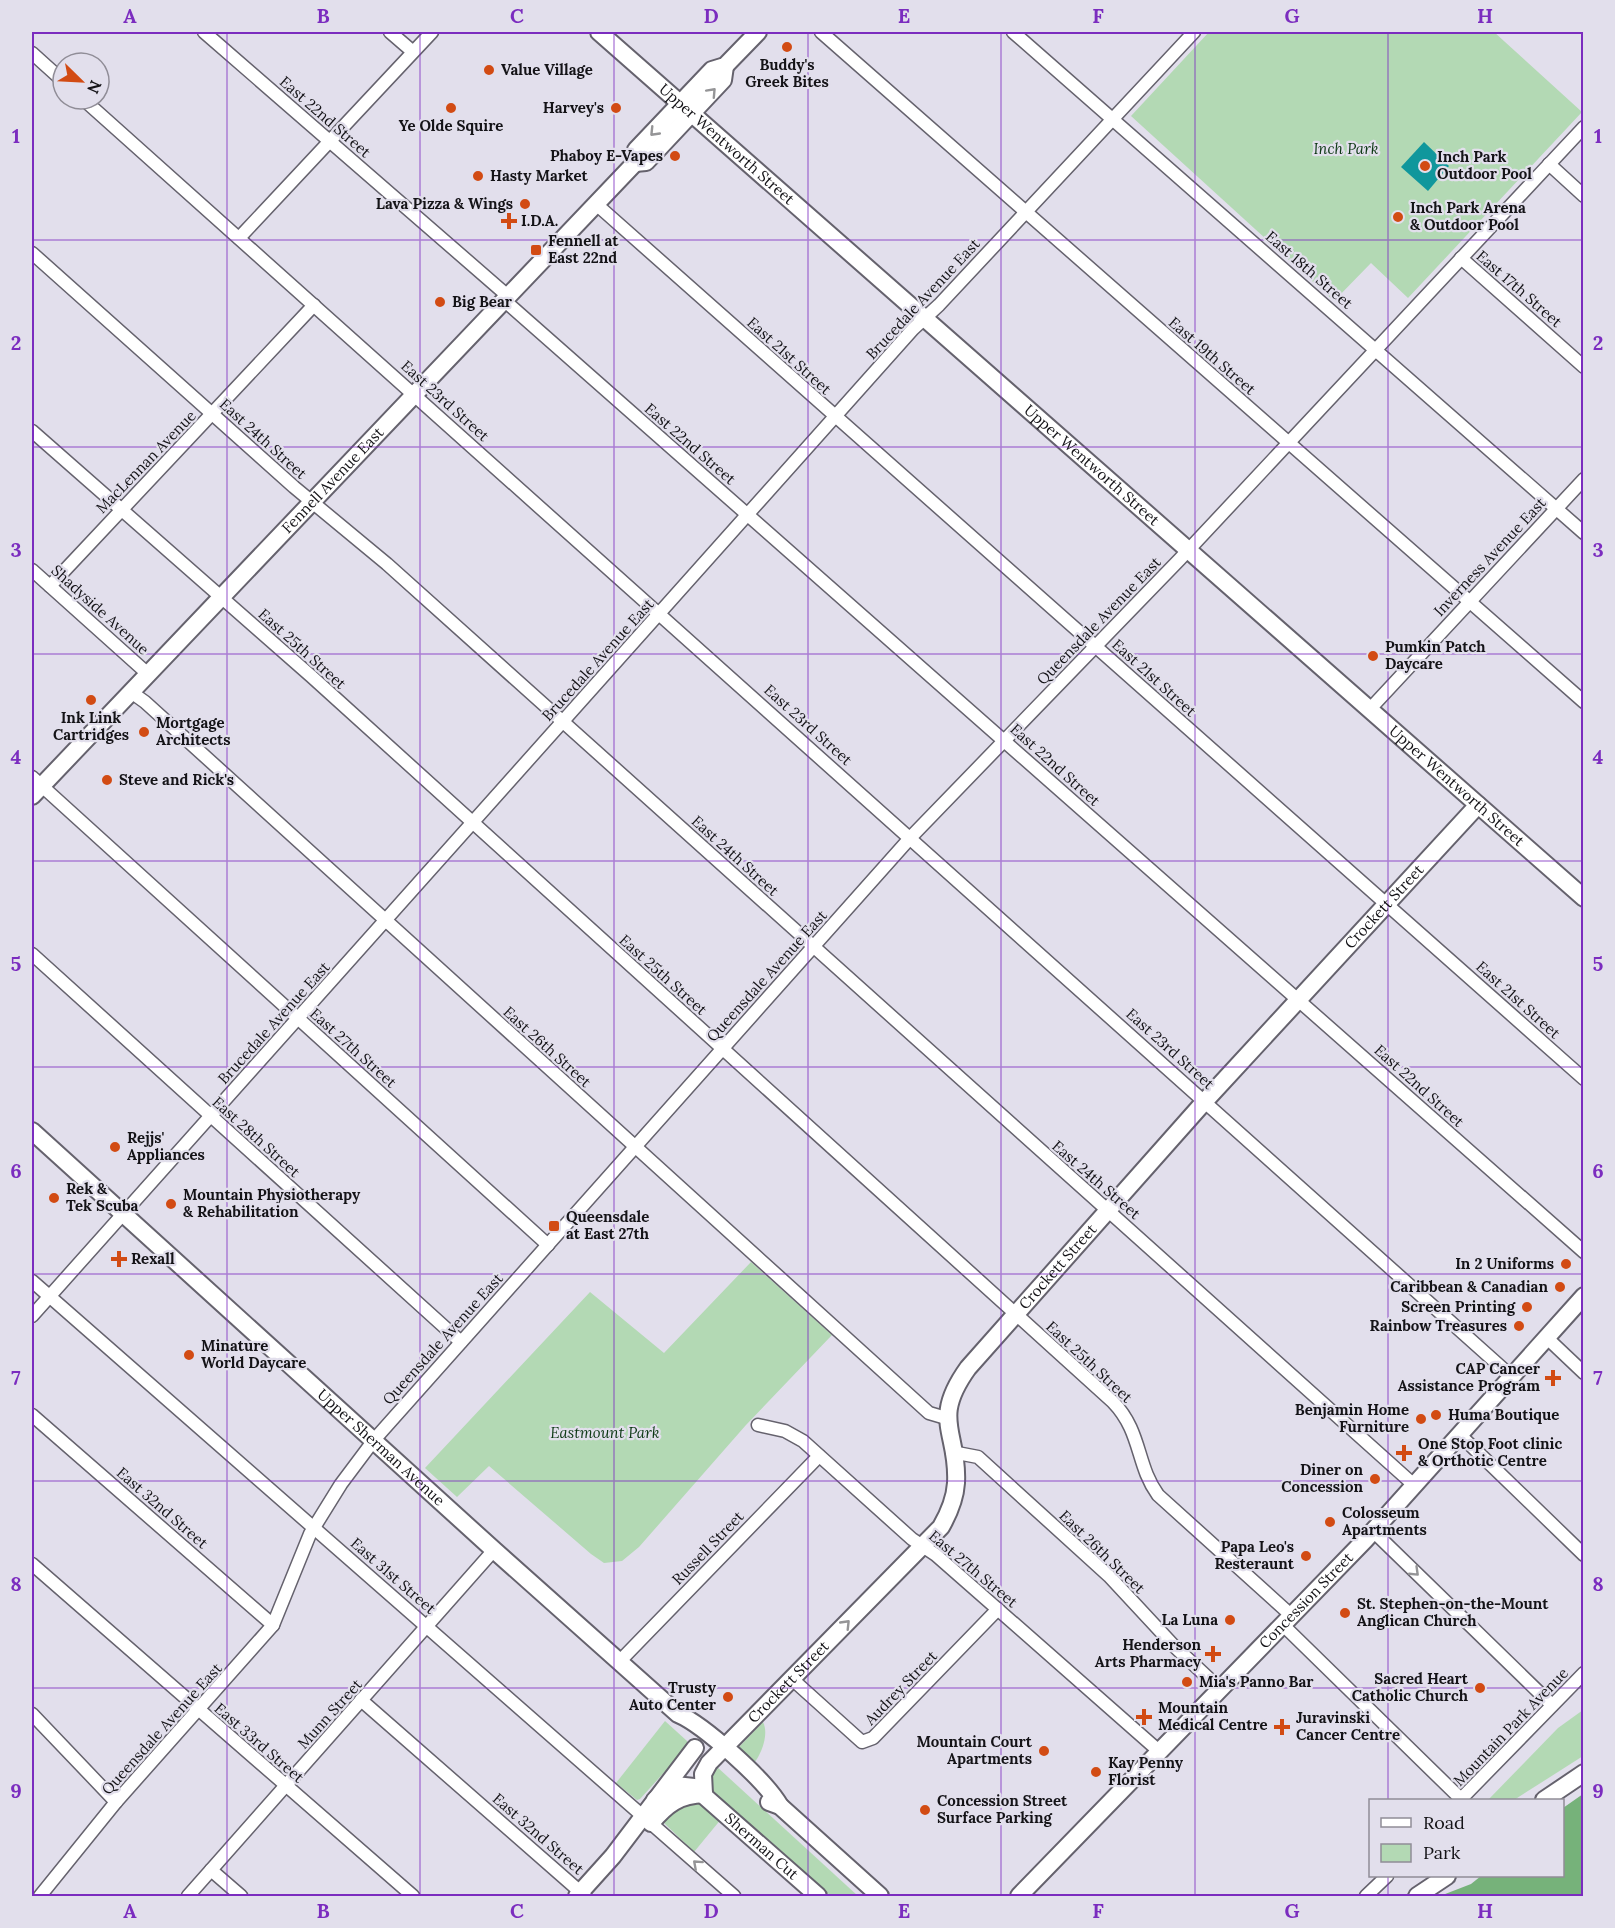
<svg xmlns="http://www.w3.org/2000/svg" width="1615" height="1928" font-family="Lora,serif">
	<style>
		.green { fill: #b3d9b4 }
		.forest { fill: #76b27a }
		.water { fill: #10979c }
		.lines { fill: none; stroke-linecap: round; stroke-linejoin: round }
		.street-casing { stroke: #65626d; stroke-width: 15 }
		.secondary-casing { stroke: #65626d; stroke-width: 20 }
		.street { stroke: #fff; stroke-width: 12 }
		.secondary { stroke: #fff; stroke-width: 16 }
		.oneway { stroke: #959597 }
		.grid { fill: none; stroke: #7b2cbf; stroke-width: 1.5; stroke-opacity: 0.55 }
		.poi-dot { fill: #d24b13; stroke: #e2dfec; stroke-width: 2 }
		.labels { text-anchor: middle; stroke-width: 4.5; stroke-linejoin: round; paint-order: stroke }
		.poi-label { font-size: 15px; font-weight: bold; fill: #141317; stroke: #e2dfec; text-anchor: start }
		.street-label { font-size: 15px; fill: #141317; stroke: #e2dfec }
		.park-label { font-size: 15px; font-style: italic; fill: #0b3712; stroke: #e2dfec }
		.neatline { fill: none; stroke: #7b2cbf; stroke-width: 2 }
		.grid-label { font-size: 20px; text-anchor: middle; font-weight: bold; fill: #7b2cbf }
	</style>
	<rect width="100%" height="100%" fill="#e2dfec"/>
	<g class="green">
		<path d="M1209,32H1494L1582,112L1408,298L1371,263L1334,301L1131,116Z"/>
		<path d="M751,1262L832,1335L746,1425L639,1547L622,1561L604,1563L591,1554L489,1466L457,1497L425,1468L590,1292L664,1353Z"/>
		<path d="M1583,1710V1756L1514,1800H1488L1558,1728Z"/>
		<path d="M665,1721L687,1741L688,1746L640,1799L637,1800L616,1783Z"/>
		<path d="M763,1722C769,1734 762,1753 754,1763L738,1750L739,1747Z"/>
		<path d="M716,1766L858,1896H831L716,1797L711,1791L709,1774Z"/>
		<path d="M700,1802L722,1818L694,1852L662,1821L674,1805Z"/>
	</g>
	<path class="forest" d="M1583,1794V1896H1440L1471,1884L1481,1876H1562L1563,1808Z"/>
	<path class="water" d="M1424,142L1449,166L1428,191L1401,167Z"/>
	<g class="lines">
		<defs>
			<g id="street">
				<path d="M204,32L509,297"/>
				<path d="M390,32L412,51"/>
				<path d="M821,32L1584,702"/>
				<path d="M1013,32L1584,533"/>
				<path d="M32,53L63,81"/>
				<path d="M83,99L1511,1376"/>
				<path d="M1549,164L1584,196"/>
				<path d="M596,204L1584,1079"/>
				<path d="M239,238L432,32"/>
				<path d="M32,253L294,487L387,564L1414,1485"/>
				<path d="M1461,258L1584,367"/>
				<path d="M505,301L1584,1252"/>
				<path d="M32,431L311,676L1113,1402C1142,1432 1136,1465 1158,1495L1292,1616"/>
				<path d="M32,570L148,674"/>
				<path d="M50,586L314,305"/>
				<path d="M131,692L145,702L929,1413L946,1418"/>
				<path d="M1370,709L1584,479"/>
				<path d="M32,777L548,1245"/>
				<path d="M32,954L461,1342"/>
				<path d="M32,1281L734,1896"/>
				<path d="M32,1316L913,329L939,305L1194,32"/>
				<path d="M1546,1337L1584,1373"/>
				<path d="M32,1415L273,1625"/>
				<path d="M758,1425L785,1431L803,1441L912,1539L936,1555L1160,1752"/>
				<path d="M1459,1434L1584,1555"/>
				<path d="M952,1452L978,1457L1109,1576L1174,1646L1220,1689"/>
				<path d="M1373,1531L1552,1705"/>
				<path d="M32,1564L413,1896"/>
				<path d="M1283,1625L1461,1799"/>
				<path d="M619,1662L819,1456"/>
				<path d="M792,1679L862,1742L873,1738L998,1609"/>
				<path d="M361,1700L585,1896"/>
				<path d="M32,1714L116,1802"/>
				<path d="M1460,1800L1584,1673"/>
				<path d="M211,1870L241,1896"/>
				<path d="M40,1896L116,1802L273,1625L310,1534L341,1484L374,1440L911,837L1180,559L1584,127"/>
				<path d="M188,1896L494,1550"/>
				<path d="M1366,1896L1387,1876"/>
			</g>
			<g id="secondary">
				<path id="s1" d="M599,32L1584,898"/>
				<path d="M635,163L646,162L723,80L725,66"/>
				<path id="s2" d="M32,796L635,163L636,150L712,70L725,66L758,32"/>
				<path id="s3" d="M32,1131L494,1550L678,1714C704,1725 766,1781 780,1806"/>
				<path id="s4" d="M704,1794L703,1774L709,1763L941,1527C949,1513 955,1499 956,1483C959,1432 930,1421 968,1368L1205,1101L1478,805"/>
				<path id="s5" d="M655,1800L675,1785L694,1787L818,1896"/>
				<path d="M1544,1800L1584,1773"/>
				<path d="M769,1802L780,1806L880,1896"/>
				<path d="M651,1823C667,1804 679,1795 704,1794"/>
				<path d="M577,1896L613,1856L695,1748"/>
				<path id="s6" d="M1019,1896L1365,1540L1584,1296"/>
				<path d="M1417,1896L1447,1876"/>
			</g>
		</defs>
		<use href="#street" class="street-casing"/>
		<use href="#secondary" class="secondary-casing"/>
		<use href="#street" class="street"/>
		<use href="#secondary" class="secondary"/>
	</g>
	<defs><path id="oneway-chevron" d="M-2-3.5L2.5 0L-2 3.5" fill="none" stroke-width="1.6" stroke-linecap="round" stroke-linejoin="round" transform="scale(1.5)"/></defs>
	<g class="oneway">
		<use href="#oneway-chevron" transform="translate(712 92) rotate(-47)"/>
		<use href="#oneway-chevron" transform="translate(654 132) rotate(134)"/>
		<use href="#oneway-chevron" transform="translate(1415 1572) rotate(44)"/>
		<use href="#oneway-chevron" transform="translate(846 1624) rotate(-46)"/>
		<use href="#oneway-chevron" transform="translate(697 1864) rotate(-138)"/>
	</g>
	<path class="grid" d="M227,32V1896M420,32V1896M614,32V1896M808,32V1896M1001,32V1896M1195,32V1896M1388,32V1800M32,240H1584M32,447H1584M32,654H1584M32,861H1584M32,1067H1584M32,1274H1584M32,1481H1584M32,1688H1584M1388,1876V1896"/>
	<g class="poi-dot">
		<circle cx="787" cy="47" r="6"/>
		<circle cx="489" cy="70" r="6"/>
		<circle cx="451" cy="108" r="6"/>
		<circle cx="616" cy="108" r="6"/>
		<circle cx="675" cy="156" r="6"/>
		<circle cx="1425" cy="166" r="6"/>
		<circle cx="478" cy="176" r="6"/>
		<circle cx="525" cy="204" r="6"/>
		<circle cx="1398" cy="217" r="6"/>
		<path d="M506 212h6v6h6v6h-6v6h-6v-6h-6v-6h6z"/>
		<rect x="530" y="244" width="12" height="12" rx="3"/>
		<circle cx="440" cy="302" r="6"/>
		<circle cx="1373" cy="656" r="6"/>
		<circle cx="91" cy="700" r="6"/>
		<circle cx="144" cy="732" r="6"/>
		<circle cx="107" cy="780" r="6"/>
		<circle cx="115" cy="1147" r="6"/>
		<circle cx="54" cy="1198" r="6"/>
		<circle cx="171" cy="1204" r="6"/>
		<rect x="548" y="1220" width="12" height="12" rx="3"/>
		<path d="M116 1250h6v6h6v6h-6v6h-6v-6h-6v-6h6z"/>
		<circle cx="1566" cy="1264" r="6"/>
		<circle cx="1560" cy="1287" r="6"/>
		<circle cx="1527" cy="1307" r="6"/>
		<circle cx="1519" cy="1326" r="6"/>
		<circle cx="189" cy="1355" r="6"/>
		<path d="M1550 1369h6v6h6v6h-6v6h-6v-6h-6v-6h6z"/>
		<circle cx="1436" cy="1415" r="6"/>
		<circle cx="1421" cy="1419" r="6"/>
		<path d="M1401 1444h6v6h6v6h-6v6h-6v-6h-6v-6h6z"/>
		<circle cx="1375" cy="1479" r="6"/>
		<circle cx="1330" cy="1522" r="6"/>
		<circle cx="1306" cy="1556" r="6"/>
		<circle cx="1345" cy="1613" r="6"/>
		<circle cx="1230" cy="1620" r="6"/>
		<path d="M1210 1645h6v6h6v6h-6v6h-6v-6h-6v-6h6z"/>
		<circle cx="1187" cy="1682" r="6"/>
		<circle cx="1480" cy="1688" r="6"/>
		<circle cx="728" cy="1697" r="6"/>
		<path d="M1141 1708h6v6h6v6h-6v6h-6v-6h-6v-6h6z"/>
		<path d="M1279 1718h6v6h6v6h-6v6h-6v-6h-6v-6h6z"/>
		<circle cx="1044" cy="1751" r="6"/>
		<circle cx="1096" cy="1772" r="6"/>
		<circle cx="925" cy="1810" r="6"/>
	</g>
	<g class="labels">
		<g class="poi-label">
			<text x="787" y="70" text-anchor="middle">Buddy's<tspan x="787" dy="17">Greek Bites</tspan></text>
			<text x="501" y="75">Value Village</text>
			<text x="604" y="113" text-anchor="end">Harvey's</text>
			<text x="451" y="131" text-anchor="middle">Ye Olde Squire</text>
			<text x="663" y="161" text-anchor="end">Phaboy E-Vapes</text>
			<text x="1437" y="162">Inch Park<tspan x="1437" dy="17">Outdoor Pool</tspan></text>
			<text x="490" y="181">Hasty Market</text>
			<text x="513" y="209" text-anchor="end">Lava Pizza &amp; Wings</text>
			<text x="1410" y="213">Inch Park Arena<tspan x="1410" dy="17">&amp; Outdoor Pool</tspan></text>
			<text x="521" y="226">I.D.A.</text>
			<text x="548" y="246">Fennell at<tspan x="548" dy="17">East 22nd</tspan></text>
			<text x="452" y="307">Big Bear</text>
			<text x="1385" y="652">Pumkin Patch<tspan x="1385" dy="17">Daycare</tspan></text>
			<text x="91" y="723" text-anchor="middle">Ink Link<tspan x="91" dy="17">Cartridges</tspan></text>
			<text x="156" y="728">Mortgage<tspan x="156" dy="17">Architects</tspan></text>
			<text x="119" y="785">Steve and Rick's</text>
			<text x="127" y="1143">Rejjs'<tspan x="127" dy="17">Appliances</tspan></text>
			<text x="66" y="1194">Rek &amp;<tspan x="66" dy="17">Tek Scuba</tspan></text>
			<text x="183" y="1200">Mountain Physiotherapy<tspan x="183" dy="17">&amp; Rehabilitation</tspan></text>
			<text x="566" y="1222">Queensdale<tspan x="566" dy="17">at East 27th</tspan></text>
			<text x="131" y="1264">Rexall</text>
			<text x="1554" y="1269" text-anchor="end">In 2 Uniforms</text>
			<text x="1548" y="1292" text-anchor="end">Caribbean &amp; Canadian</text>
			<text x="1515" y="1312" text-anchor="end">Screen Printing</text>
			<text x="1507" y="1331" text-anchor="end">Rainbow Treasures</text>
			<text x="201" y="1351">Minature<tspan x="201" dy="17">World Daycare</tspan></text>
			<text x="1540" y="1374" text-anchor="end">CAP Cancer<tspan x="1540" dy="17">Assistance Program</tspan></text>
			<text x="1409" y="1415" text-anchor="end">Benjamin Home<tspan x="1409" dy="17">Furniture</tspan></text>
			<text x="1448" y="1420">Huma Boutique</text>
			<text x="1418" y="1449">One Stop Foot clinic<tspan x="1418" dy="17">&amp; Orthotic Centre</tspan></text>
			<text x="1363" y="1475" text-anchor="end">Diner on<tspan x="1363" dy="17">Concession</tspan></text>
			<text x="1342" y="1518">Colosseum<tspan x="1342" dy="17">Apartments</tspan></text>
			<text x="1294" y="1552" text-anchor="end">Papa Leo's<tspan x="1294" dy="17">Resteraunt</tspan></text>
			<text x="1357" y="1609">St. Stephen-on-the-Mount<tspan x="1357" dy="17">Anglican Church</tspan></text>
			<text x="1218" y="1625" text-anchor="end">La Luna</text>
			<text x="1201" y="1650" text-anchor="end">Henderson<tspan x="1201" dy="17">Arts Pharmacy</tspan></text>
			<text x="1468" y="1684" text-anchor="end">Sacred Heart<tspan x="1468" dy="17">Catholic Church</tspan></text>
			<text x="1199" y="1687">Mia's Panno Bar</text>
			<text x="716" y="1693" text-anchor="end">Trusty<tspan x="716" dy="17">Auto Center</tspan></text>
			<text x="1158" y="1713">Mountain<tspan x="1158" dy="17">Medical Centre</tspan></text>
			<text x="1296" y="1723">Juravinski<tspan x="1296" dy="17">Cancer Centre</tspan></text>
			<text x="1032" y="1747" text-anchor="end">Mountain Court<tspan x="1032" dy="17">Apartments</tspan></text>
			<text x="1108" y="1768">Kay Penny<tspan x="1108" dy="17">Florist</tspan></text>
			<text x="937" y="1806">Concession Street<tspan x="937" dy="17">Surface Parking</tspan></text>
		</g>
		<g class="street-label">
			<text transform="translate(325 117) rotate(41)" y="5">East 22nd Street</text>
			<text dy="5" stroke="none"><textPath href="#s1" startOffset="170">Upper Wentworth Street</textPath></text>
			<text transform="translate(1309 270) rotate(41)" y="5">East 18th Street</text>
			<text transform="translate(1519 289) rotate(41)" y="5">East 17th Street</text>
			<text transform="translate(923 299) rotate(-47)" y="5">Brucedale Avenue East</text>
			<text transform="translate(789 356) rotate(42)" y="5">East 21st Street</text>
			<text transform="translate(1212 356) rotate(41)" y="5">East 19th Street</text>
			<text transform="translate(445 401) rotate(42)" y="5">East 23rd Street</text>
			<text transform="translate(263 439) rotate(42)" y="5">East 24th Street</text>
			<text transform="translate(690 444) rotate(41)" y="5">East 22nd Street</text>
			<text transform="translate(146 462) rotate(-46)" y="5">MacLennan Avenue</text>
			<text dy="5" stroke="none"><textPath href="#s1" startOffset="656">Upper Wentworth Street</textPath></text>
			<text dy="5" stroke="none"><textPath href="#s2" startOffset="436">Fennell Avenue East</textPath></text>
			<text transform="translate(1490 557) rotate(-47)" y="5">Inverness Avenue East</text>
			<text transform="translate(100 610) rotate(42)" y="5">Shadyside Avenue</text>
			<text transform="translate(1099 621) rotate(-46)" y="5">Queensdale Avenue East</text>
			<text transform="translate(302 649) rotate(42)" y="5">East 25th Street</text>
			<text transform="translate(598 660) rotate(-48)" y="5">Brucedale Avenue East</text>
			<text transform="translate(1154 678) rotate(42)" y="5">East 21st Street</text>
			<text transform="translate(808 725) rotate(42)" y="5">East 23rd Street</text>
			<text transform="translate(1055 765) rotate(42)" y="5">East 22nd Street</text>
			<text dy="5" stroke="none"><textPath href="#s1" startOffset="1142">Upper Wentworth Street</textPath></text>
			<text transform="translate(735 856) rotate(42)" y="5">East 24th Street</text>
			<text dy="5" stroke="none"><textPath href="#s4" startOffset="1152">Crockett Street</textPath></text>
			<text transform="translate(663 975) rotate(42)" y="5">East 25th Street</text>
			<text transform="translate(767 976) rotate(-48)" y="5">Queensdale Avenue East</text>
			<text transform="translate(1518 1000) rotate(42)" y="5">East 21st Street</text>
			<text transform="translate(274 1023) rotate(-48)" y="5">Brucedale Avenue East</text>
			<text transform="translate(547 1047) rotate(42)" y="5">East 26th Street</text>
			<text transform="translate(353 1048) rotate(42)" y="5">East 27th Street</text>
			<text transform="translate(1170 1049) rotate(42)" y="5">East 23rd Street</text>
			<text transform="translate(1419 1086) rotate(42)" y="5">East 22nd Street</text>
			<text transform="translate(256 1137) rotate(42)" y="5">East 28th Street</text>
			<text transform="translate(1096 1180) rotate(41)" y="5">East 24th Street</text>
			<text dy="5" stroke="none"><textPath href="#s4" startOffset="666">Crockett Street</textPath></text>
			<text transform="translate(443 1339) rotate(-48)" y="5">Queensdale Avenue East</text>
			<text transform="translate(1089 1362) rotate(43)" y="5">East 25th Street</text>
			<text dy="5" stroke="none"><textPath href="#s3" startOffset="471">Upper Sherman Avenue</textPath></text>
			<text transform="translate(162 1508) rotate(41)" y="5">East 32nd Street</text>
			<text transform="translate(708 1548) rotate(-46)" y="5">Russell Street</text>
			<text transform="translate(1102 1552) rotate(44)" y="5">East 26th Street</text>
			<text transform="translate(973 1569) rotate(40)" y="5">East 27th Street</text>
			<text transform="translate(393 1576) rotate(41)" y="5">East 31st Street</text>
			<text dy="5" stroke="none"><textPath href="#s6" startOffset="412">Concession Street</textPath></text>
			<text dy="5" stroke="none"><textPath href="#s4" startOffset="146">Crockett Street</textPath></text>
			<text transform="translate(901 1688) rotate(-46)" y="5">Audrey Street</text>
			<text transform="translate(330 1714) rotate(-48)" y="5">Munn Street</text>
			<text transform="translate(1511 1727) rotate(-46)" y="5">Mountain Park Avenue</text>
			<text transform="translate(162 1729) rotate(-48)" y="5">Queensdale Avenue East</text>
			<text transform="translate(259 1743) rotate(41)" y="5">East 33rd Street</text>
			<text transform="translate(538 1834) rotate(41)" y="5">East 32nd Street</text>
			<text dy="5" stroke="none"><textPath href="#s5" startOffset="134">Sherman Cut</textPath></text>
		</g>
		<g class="park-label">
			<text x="1346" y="154">Inch Park</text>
			<text x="605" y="1438">Eastmount Park</text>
		</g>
	</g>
	<rect width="1615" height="1928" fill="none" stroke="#e2dfec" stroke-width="66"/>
	<rect x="1369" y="1799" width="195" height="78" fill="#e2dfec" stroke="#908d97" stroke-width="1.5"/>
	<rect x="1381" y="1818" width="30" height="9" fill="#ffffff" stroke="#908d97" stroke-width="1.5"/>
	<text x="1423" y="1829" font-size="18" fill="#141317">Road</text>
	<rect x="1381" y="1844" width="30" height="18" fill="#b3d9b4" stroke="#908d97" stroke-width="1.5"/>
	<text x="1423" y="1859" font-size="18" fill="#141317">Park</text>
	<g transform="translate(81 81) rotate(114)"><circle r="28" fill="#e2dfec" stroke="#908d97" stroke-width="1.5"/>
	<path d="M0-4.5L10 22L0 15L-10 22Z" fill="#d24b13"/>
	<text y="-9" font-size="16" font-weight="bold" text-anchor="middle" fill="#141317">N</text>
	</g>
	<rect x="33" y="33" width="1549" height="1862" class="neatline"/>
	<g class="grid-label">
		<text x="130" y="23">A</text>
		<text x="323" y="23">B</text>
		<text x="517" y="23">C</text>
		<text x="711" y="23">D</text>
		<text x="904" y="23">E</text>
		<text x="1098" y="23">F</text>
		<text x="1292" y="23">G</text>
		<text x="1485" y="23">H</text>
		<text x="16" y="143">1</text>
		<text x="1598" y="143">1</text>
		<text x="16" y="350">2</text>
		<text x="1598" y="350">2</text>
		<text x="16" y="557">3</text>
		<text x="1598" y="557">3</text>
		<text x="16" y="764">4</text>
		<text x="1598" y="764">4</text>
		<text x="16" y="971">5</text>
		<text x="1598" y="971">5</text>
		<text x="16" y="1178">6</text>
		<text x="1598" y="1178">6</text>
		<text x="16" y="1385">7</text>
		<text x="1598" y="1385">7</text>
		<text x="16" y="1591">8</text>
		<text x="1598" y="1591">8</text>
		<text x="16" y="1798">9</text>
		<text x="1598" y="1798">9</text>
		<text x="130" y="1918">A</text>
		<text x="323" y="1918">B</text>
		<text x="517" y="1918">C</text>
		<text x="711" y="1918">D</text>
		<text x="904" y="1918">E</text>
		<text x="1098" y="1918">F</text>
		<text x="1292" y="1918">G</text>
		<text x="1485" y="1918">H</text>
	</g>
</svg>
